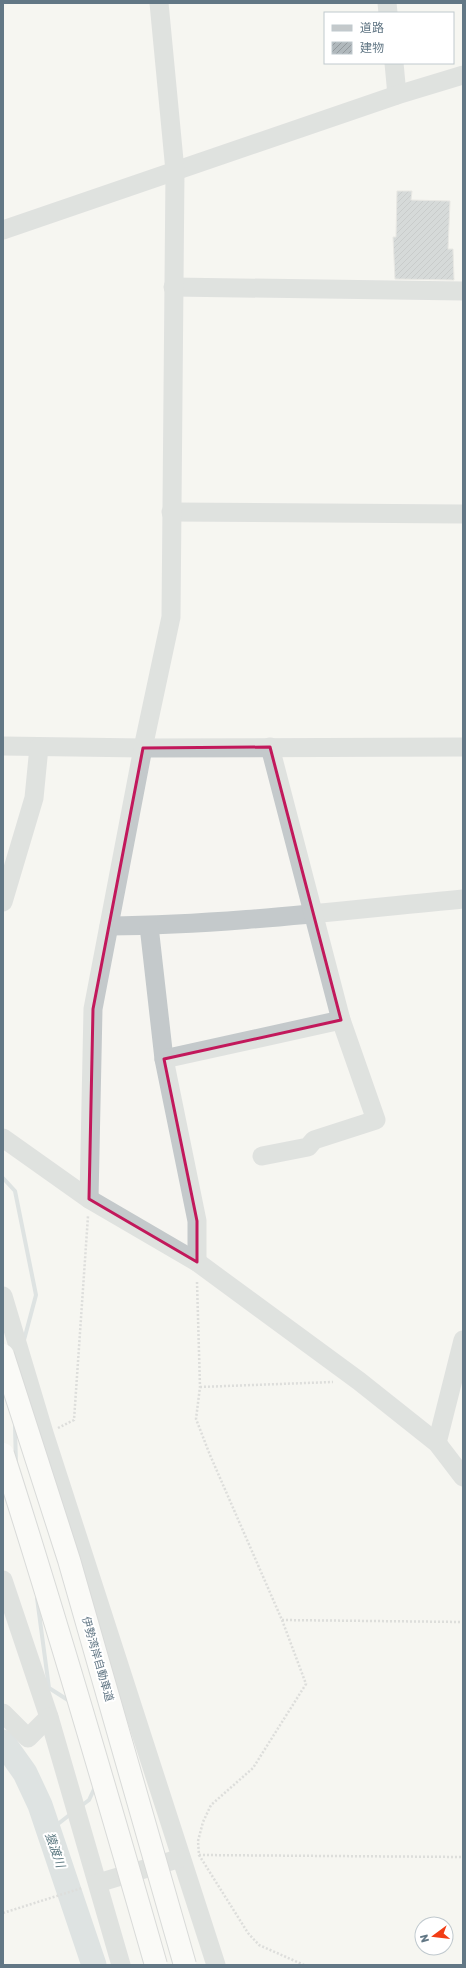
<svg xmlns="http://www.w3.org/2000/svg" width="466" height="1968" font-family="Rubik,'Noto Sans JP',sans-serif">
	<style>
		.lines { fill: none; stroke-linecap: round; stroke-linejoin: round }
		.stream { stroke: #c0ccd1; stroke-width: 4 }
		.river { stroke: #c0ccd1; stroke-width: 25 }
		.building { fill: url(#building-hatch); stroke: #d7d7d4 }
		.path { stroke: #bec0c2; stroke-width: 2.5; stroke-dasharray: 2 2; stroke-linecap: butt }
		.minor { stroke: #c4c9cb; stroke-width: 19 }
		.highway-bridge-casing { stroke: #b6babd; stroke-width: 24; stroke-linecap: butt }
		.highway-bridge { stroke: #fff; stroke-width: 22 }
		.marked { fill: none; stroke: #c2185b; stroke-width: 3; stroke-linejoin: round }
		.labels { text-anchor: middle; stroke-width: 4; stroke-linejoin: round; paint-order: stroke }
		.street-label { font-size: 11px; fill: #627785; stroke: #fff }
		.water-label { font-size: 12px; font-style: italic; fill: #5d7a82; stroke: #fff }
	</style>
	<defs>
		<pattern id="building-hatch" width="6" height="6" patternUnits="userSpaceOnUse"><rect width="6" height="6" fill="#b0b8bc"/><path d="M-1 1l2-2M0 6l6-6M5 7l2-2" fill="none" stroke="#939a9e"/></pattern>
	</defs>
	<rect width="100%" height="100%" fill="#f6f5f1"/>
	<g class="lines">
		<g class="stream">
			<path d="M3,1178L15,1191L36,1295L24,1340"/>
			<path d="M15,1426L16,1465"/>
			<path d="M37,1598L49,1688L71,1702"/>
			<path d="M81,1806L89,1800L96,1785"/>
			<path d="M49,1831L72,1813"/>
		</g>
		<path class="river" d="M3,1742L25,1773L40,1805L94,1965"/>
	</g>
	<path class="building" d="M397,191H412L411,200L450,201L448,249H453L454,280L395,279L393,237H396Z"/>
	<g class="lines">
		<g class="path">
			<path d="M197,1282L200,1387L196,1419L210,1455L282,1620L306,1684L253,1768L211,1805L203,1822L198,1841L199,1855L248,1933L259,1945L304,1965"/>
			<path d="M200,1387L333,1382"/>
			<path d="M58,1428L74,1420L88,1216"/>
			<path d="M282,1620L463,1622"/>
			<path d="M199,1855L463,1857"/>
			<path d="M3,1913L82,1888"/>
		</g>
		<g class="minor">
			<path d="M387,3L388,13"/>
			<path d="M394,63L397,95"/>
			<path d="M3,230L397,95L463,75"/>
			<path d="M173,287L463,291"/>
			<path d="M171,512L463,514"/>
			<path d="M3,746L143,748L463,747"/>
			<path d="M3,902L34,798L39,747"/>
			<path d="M109,926C227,925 345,910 463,899"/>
			<path d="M149,926L164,1059L197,1221V1262"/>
			<path d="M164,1059L341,1020"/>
			<path d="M3,1138L89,1199L197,1262L359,1381L437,1443L463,1477"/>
			<path d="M262,1156L308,1147L314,1140L376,1120L341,1020L270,747"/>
			<path d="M89,1199L93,1009L143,748L171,617L175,171L159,3"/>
			<path d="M3,1296L44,1433L216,1965"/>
			<path d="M437,1443L463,1340"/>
			<path d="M3,1580L49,1717L121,1965"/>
			<path d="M3,1713L28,1738L49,1717"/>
			<path d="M98,1883L181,1858"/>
		</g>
		<defs>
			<g id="highway-bridge">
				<path d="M3,1355L69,1560L185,1965"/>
				<path d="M3,1454C57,1623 107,1794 156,1965"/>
			</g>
		</defs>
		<use href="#highway-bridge" class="highway-bridge-casing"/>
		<use href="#highway-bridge" class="highway-bridge"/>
	</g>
	<path d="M0 0H466V1968H0ZM270,747L341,1020L164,1059L197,1221V1262L89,1199L93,1009L143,748Z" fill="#f6f5f1" fill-opacity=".55" fill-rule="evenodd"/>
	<path class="marked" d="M270,747L341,1020L164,1059L197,1221V1262L89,1199L93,1009L143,748Z"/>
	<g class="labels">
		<g class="street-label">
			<text transform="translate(98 1659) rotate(74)" y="4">伊勢湾岸自動車道</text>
		</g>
		<g class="water-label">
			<text transform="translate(55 1850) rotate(71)" y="4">猿渡川</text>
		</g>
	</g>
	<rect width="466" height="1968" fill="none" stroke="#627785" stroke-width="8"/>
	<rect x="324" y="12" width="130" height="52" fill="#ffffff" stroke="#c0c9ce"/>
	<rect x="332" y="25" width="20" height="6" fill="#c4c9cb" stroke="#c0c9ce"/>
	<text x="360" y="32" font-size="12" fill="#627785">道路</text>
	<rect x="332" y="42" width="20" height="12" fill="url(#building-hatch)" stroke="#c0c9ce"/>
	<text x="360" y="52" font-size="12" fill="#627785">建物</text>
	<g transform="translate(434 1936) rotate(255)"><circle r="19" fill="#ffffff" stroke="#c0c9ce"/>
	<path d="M0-3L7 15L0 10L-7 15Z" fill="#f23d15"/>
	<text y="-6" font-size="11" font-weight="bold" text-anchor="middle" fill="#627785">N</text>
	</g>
</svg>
